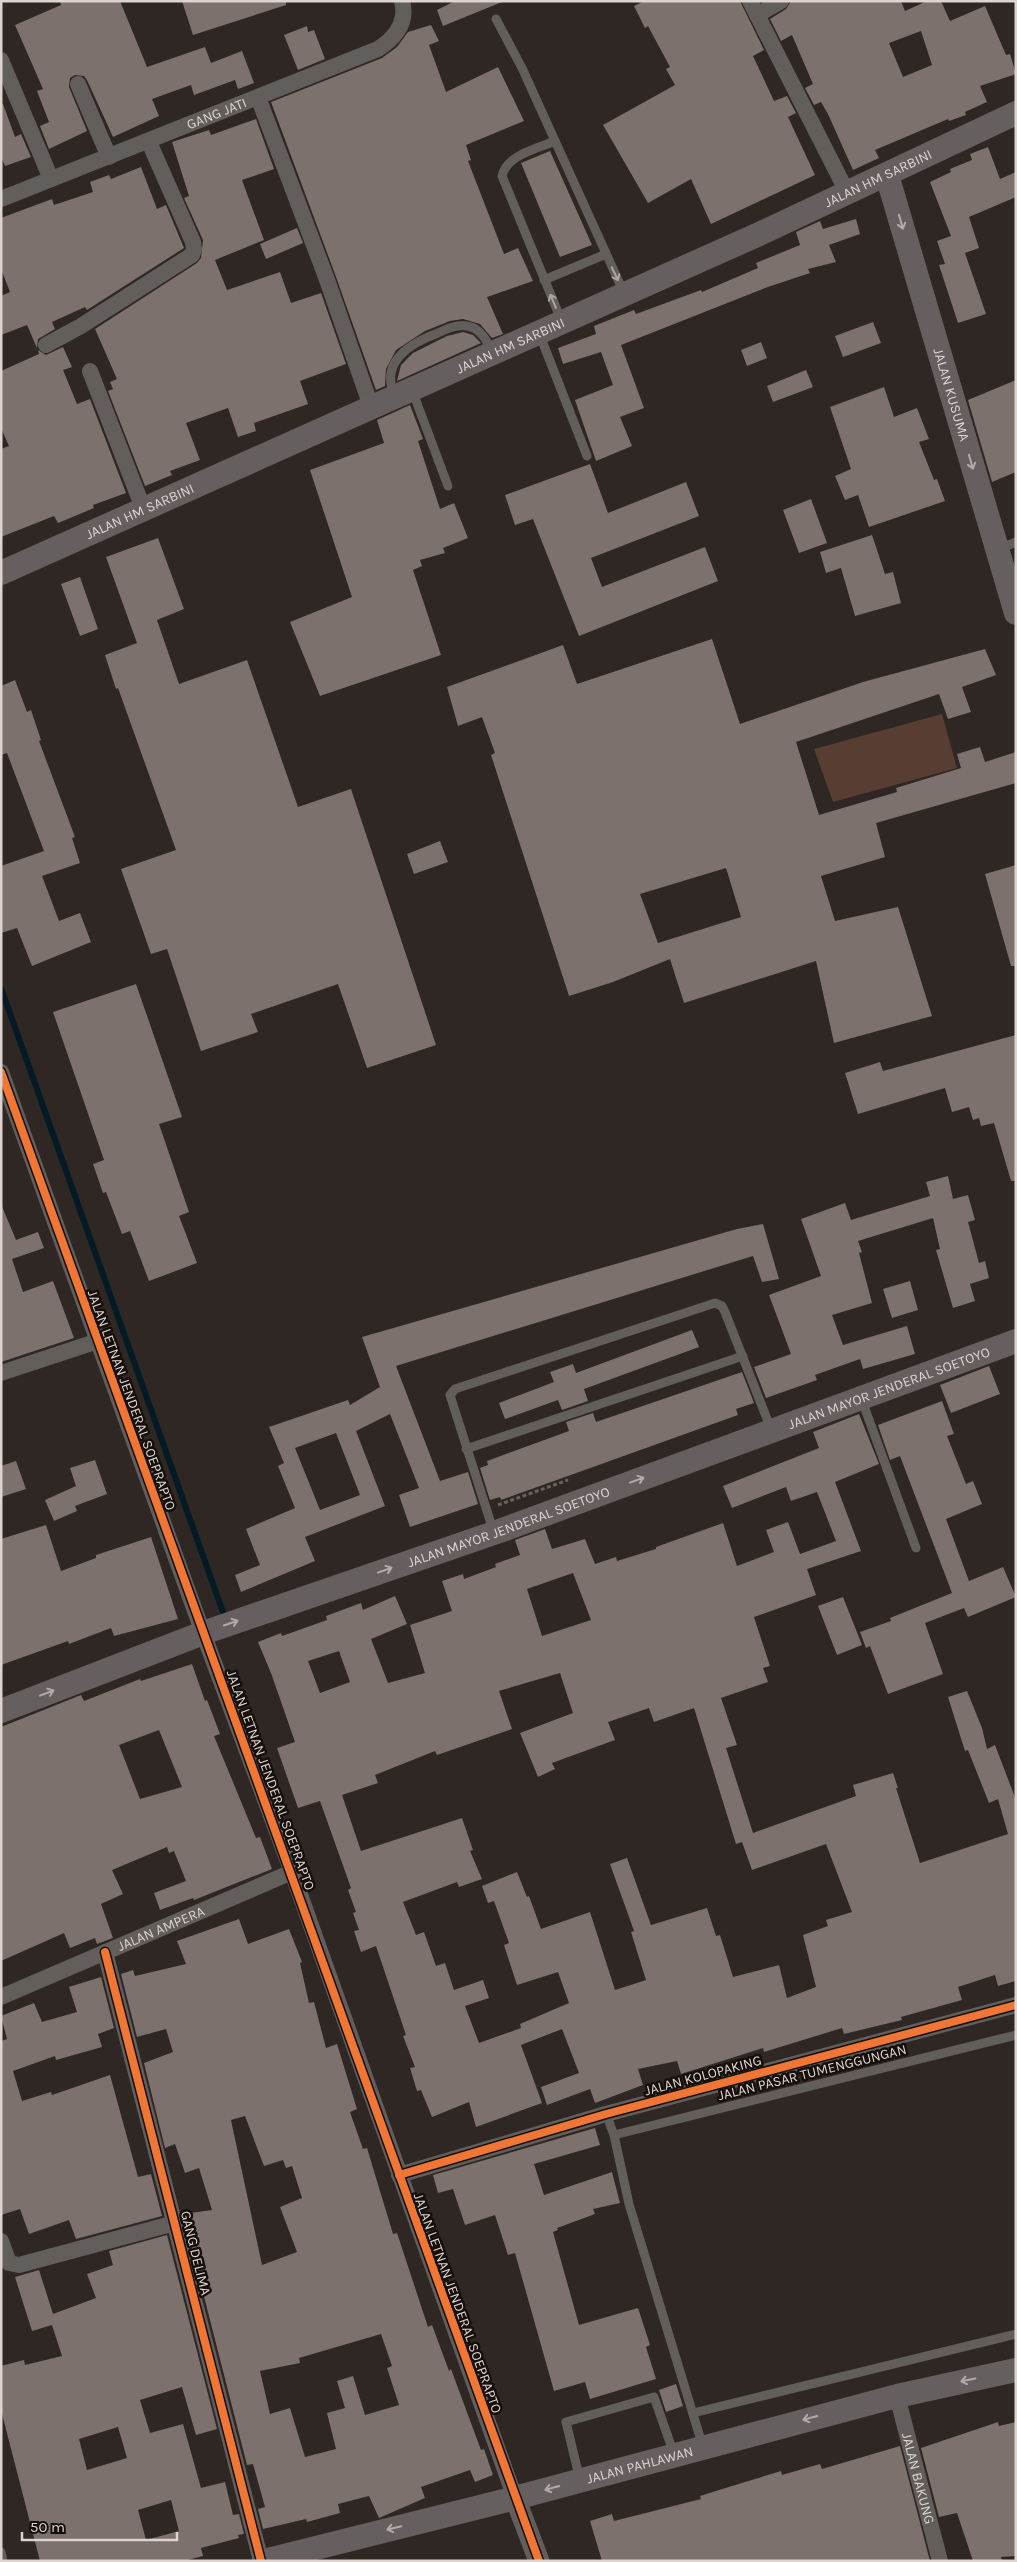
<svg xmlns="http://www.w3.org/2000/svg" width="1017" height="2562" font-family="Karla,sans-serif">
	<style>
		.green { fill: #573d32 }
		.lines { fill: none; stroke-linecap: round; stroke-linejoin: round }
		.stream { stroke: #041a25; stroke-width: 6 }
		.building { fill: #7c716c; fill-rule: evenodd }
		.path { stroke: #656260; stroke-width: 3; stroke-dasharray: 4 2.5; stroke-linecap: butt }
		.service { stroke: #625e5c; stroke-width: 9 }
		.minor { stroke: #625e5c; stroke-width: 16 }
		.tertiary { stroke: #625e5c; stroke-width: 21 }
		.secondary { stroke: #65605f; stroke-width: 24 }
		.cycleway-casing { stroke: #16100d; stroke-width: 11 }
		.cycleway { stroke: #f07635; stroke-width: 8 }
		.oneway { stroke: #b3aba8 }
		.oneway2 { stroke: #aca5a2 }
		.labels { text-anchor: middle; stroke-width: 5; stroke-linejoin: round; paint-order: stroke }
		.street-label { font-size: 14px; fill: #ddd4d0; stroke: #16100d }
	</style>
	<rect width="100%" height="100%" fill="#2e2724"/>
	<path class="green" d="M942,714L957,768L833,802L814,749Z"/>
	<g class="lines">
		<path class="stream" d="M1,988L223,1612"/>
	</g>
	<g class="building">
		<path d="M60,1H120L147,67L205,47L211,63L242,51L254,83L238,89L235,80L194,95L191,85L152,99L159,116L113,137L87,80L84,76L75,75L70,78L69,87L87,131L49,149L40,126L49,122L37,91L43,89L15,25L61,5Z"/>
		<path d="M182,1H286V5L193,35Z"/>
		<path d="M455,1H502V2L443,26L437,10Z"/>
		<path d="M644,1H740L764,50L753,56L774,101L787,96L796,113L788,117L815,175L711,224L691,179L648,203L603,125L675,85L666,69L670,67L648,26L645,28L634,6Z"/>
		<path d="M791,1H901L905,11L927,1H941L950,21L985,6L1006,55L1010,54L1016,74L980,86L987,102L965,112L966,115L949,121L948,119L875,150L879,158L853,170L828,114L821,102L814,105L805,88L813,84L792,35L781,41L770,19L786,9ZM921,31L932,65L903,77L889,43Z"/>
		<path d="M431,25L439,41L429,45L446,92L498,67L524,121L466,145L471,160L468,161L504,254L518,248L533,281L487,297L503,334L492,338L480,324L463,319L450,321L425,331L396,350L386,369L385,386L376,390L335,274L271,102L382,58L397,47L408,32Z"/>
		<path d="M307,26L308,32L314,30L325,59L298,70L284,35Z"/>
		<path d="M1,104H3L15,137L21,134L31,157L5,166L1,157Z"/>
		<path d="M256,119L274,169L242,180L264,240L215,260L227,290L280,272L291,303L321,293L346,364L300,381L308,404L254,423L256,431L238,437L228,408L186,423L200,460L170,471L172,475L145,486L108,391L113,389L110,382L117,379L95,329L197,263L201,258L203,240L184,198L189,196L172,142L209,130L211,135Z"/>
		<path d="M988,147L1000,179L1016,172V197L969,217L979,248L965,253L986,314L958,323L939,265L945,264L937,241L951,236L930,182L951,172L950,169L972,160L970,154Z"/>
		<path d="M550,151L592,245L560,257L521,163Z"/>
		<path d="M141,167L157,209L166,205L184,248L87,310L85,307L52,322L55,329L38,339L37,348L27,325L1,335V296L10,292L1,269V218L52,199L54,205L93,192L90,182L109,175L111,179Z"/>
		<path d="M856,219L860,234L829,245L836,262L808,269L810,273L765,288L621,345L644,408L620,417L632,446L596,461L575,400L613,385L601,352L563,364L558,348L596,334L594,326L634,310L636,314L701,290L702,292L758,268L756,263L800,245L796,232L820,221L823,229Z"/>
		<path d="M297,228L303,243L266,259L260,244Z"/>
		<path d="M873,322L881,343L843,357L835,336Z"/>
		<path d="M463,332L473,335L481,343L397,381L401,365L413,353L447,336Z"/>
		<path d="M761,342L767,358L747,366L741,350Z"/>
		<path d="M63,347L72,367L63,370L77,404L90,399L126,493L93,505L94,508L58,523L54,516L1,537V449L9,446L1,428V371L39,354L38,350L46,355Z"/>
		<path d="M806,370L813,387L773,402L767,386Z"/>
		<path d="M1016,380V472L992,482L968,400Z"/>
		<path d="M884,387L894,417L917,408L929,439L919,442L934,480L937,479L945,501L869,527L858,495L845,500L835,476L851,469L830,407Z"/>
		<path d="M410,405L423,439L418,441L440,509L454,503L468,538L443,548L445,553L420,560L422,566L413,570L441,655L320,696L290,622L352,597L310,470L384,443L377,420Z"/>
		<path d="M590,464L608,513L686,482L699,516L591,558L602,587L705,547L718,581L579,636L533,519L515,525L505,495Z"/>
		<path d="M811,499L827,543L799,553L783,510Z"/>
		<path d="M872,535L885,574L893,572L901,603L855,616L841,568L826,573L820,552Z"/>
		<path d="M158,538L184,609L157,620L179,684L247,660L298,807L351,789L436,1045L367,1068L338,984L251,1014L258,1032L201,1051L167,949L151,954L121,869L176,850L118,688L116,689L105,655L137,643L106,557Z"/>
		<path d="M80,577L98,629L80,636L61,584Z"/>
		<path d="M712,639L740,724L863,682L985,649L996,675L962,687L971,712L948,719L939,694L796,742L819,815L897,792L896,788L961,768L957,754L980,747L985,762L1016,752V783L876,823L885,857L821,876L835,921L898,907L932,1016L834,1043L816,961L684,1003L670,959L613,982L569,996L491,755L495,753L482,717L458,726L447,687L563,645L577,684ZM726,868L741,917L658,943L640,894Z"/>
		<path d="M15,680L27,712L31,710L41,740L39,741L75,837L72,838L80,863L42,876L59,921L80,913L91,942L32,966L17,928L1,933V866L44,851L7,753L1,755V686Z"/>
		<path d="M440,841L448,862L414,874L407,854Z"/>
		<path d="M1016,865V966H1011L985,874Z"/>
		<path d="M136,984L182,1117L159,1124L189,1212L179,1216L197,1263L149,1281L130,1231L122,1234L106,1192L103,1193L93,1164L104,1160L53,1012Z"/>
		<path d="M1016,1035V1181H1011L994,1123L981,1126L979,1118L973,1120L969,1107L952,1112L945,1088L858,1114L845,1073L880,1062L883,1071Z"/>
		<path d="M948,1176L953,1199L968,1195L975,1220L968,1222L979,1263L985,1261L989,1278L970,1284L975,1301L953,1308L936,1250L940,1249L933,1218L858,1241L862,1252L859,1253L872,1303L832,1315L843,1345L907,1326L915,1354L863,1369L860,1359L815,1375L817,1380L766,1398L754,1367L791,1354L769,1295L821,1276L801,1219L845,1203L851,1220L930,1196L926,1182Z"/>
		<path d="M1,1204L16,1240L38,1232L44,1248L12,1259L23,1292L53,1281L74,1338L1,1362Z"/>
		<path d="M763,1224L779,1279L762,1282L753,1256L396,1366L440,1481L468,1472L478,1504L410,1527L399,1495L419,1488L390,1414L356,1431L385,1506L305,1537L315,1561L241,1592L235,1575L260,1565L246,1529L295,1508L278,1466L284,1463L269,1427L348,1400L350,1405L380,1387L362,1337L737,1229ZM336,1433L360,1495L320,1510L295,1448Z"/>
		<path d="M910,1281L918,1310L892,1318L883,1289Z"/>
		<path d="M692,1330L699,1347L584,1389L588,1401L562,1410L558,1400L505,1419L499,1403L554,1382L550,1372L573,1364L576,1373Z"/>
		<path d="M989,1366L1000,1394L951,1413L940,1385Z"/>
		<path d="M742,1372L754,1403L736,1409L738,1415L501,1500L500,1497L490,1500L480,1468L488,1465L487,1461L569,1431L566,1422L593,1413L596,1422Z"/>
		<path d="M942,1401L954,1434L947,1436L966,1484L973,1481L982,1504L946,1519L969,1581L1003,1567L1016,1597L968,1617L964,1608L925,1623L943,1674L888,1694L870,1646L866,1648L860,1632L891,1621L890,1618L952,1593L900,1456L890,1460L878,1425Z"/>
		<path d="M859,1414L879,1464L835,1482L861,1551L807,1569L816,1595L754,1617L770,1666L763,1668L768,1682L721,1698L737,1745L726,1748L753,1833L856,1796L853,1785L893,1773L898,1788H896L920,1863L1008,1834L998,1799L989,1803L968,1750L965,1751L948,1697L967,1691L982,1728L987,1749L995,1745L1016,1800V1981L998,1986L995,1975L958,1987L962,2000L901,2017L902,2020L844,2034L842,2028L764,2052L763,2048L681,2074L677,2061L638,2069L643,2085L595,2103L590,2089L547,2105L541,2087L579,2073L562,2029L521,2045L542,2103L476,2127L469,2102L432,2117L421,2090L417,2091L410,2068L415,2067L403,2036L406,2035L376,1946L361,1952L354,1931L359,1930L353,1913L356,1912L348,1890L351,1888L320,1801L298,1808L277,1748L295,1742L271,1673L258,1642L281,1633L282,1636L327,1620L326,1616L361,1603L363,1610L395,1596L407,1624L371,1639L388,1683L425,1673L410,1625L452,1611L442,1581L463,1574L464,1579L496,1567L495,1564L520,1555L515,1540L545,1529L552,1549L585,1539L595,1564L616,1557L617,1561L656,1549V1547L723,1523L737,1566L774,1552L766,1530L788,1522L800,1554L836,1541L817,1492L791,1501L786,1487L732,1508L723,1486L819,1448L813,1432ZM573,1573L591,1620L542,1636L527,1589ZM339,1651L350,1682L320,1693L308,1661ZM560,1673L573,1713L520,1733L538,1777L555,1769L552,1763L615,1740L608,1722L649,1708L654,1722L694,1708L736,1844L742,1842L752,1870L826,1844L852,1912L826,1920L828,1926L803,1935L816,1987L787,1998L779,1965L733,1977L720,1935L716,1936L707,1908L651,1925L627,1858L610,1864L634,1931L631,1932L646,1980L615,1990L590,1912L541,1929L529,1896L527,1897L517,1872L482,1886L488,1903L494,1901L509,1943L504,1945L517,1985L558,1972L569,2003L520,2024L521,2028L479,2043L465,2006L489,1998L483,1980L454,1990L445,1963L436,1966L424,1932L416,1935L403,1902L457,1882L459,1887L482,1879L470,1851L473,1850L462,1818L361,1851L342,1795L378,1783L375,1775L435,1751L437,1755L512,1729L499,1691Z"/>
		<path d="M95,1460L107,1494L75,1506L77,1511L54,1521L45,1500L76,1486L70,1468Z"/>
		<path d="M16,1461L26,1489L1,1497V1466Z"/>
		<path d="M46,1525L61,1571L96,1558V1555L151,1537L178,1619L114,1636L111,1628L69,1644L68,1641L1,1665V1539Z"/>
		<path d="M843,1597L862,1645L837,1655L818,1606Z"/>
		<path d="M192,1664L205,1701L207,1700L220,1734L214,1736L256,1838L260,1837L272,1869L194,1900L193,1898L160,1910L154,1893L186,1881L174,1851L169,1853L167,1847L112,1870L123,1894L101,1904L113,1938L97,1944L95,1938L70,1948L64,1933L1,1961V1727L81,1695L84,1701L140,1679L141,1681ZM159,1730L182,1787L140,1799L119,1745Z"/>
		<path d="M239,1919L248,1944L289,1929L302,1962L300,1963L309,2003L314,2002L326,2048L337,2044L357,2109L350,2112L363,2149L367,2148L393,2234L397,2233L428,2327L432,2325L449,2371L451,2369L481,2450L484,2449L493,2475L475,2482L470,2470L421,2487L425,2498L379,2518L369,2496L338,2504L340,2513L307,2522L306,2519L263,2529L258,2509L265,2507L253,2464L247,2465L183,2214L212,2210L199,2168L185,2173L175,2144L165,2148L144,2063L173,2052L166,2029L137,2037L121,1974L133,1970L135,1976L186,1964L177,1941ZM245,2116L264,2166L283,2160L286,2168L292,2166L302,2198L280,2207L297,2252L262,2265L231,2120ZM381,2334L392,2366L387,2368L399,2405L365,2415L353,2376L337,2381L345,2408L327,2413L336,2449L305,2457L290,2408L270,2414L260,2371L300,2363L299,2358Z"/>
		<path d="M101,1977L114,2028L98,2034L102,2047L56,2060L55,2056L13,2071L22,2101L51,2092L52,2095L110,2075L138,2177L151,2174L162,2216L76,2239L69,2220L29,2234L20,2209L1,2215V2041L7,2039L1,2016L34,2003L42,2022L77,2012L69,1987Z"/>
		<path d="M595,2128L600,2145L534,2164L544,2195L612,2172L620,2203L593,2209L595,2214L557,2228L558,2230L553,2232L579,2325L638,2308L650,2345L646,2347L656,2379L590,2399L585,2382L554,2391L515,2253L508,2255L495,2215L465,2225L453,2189L438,2193L433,2175Z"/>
		<path d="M167,2235L217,2429L196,2435L182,2387L140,2400L150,2433L183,2424L201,2488L225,2482L233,2515L239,2514L244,2534L238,2535L239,2538L201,2548L203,2556L184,2561H40L1,2410V2366L24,2360L25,2365L62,2356L52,2325L32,2331L15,2277L39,2270L53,2314L96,2298L87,2274L113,2265L109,2251ZM118,2427L127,2458L87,2470L79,2439ZM171,2500L179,2531L146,2540L138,2510Z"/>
		<path d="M676,2384L683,2406L666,2412L659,2390Z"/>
		<path d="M998,2422L999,2426L1016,2422V2556L1001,2557L1002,2561H973L957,2513L939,2517L921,2448Z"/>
		<path d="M900,2446L930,2561H602L590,2521L612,2514L614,2521L701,2499L700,2496L719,2490L781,2471L782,2475L820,2464L822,2469Z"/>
	</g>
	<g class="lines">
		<path class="path" d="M498,1505L568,1480"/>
		<g class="service">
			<path d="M496,19L522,68L624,293"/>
			<path d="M555,141C536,149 507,155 502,176L562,322"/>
			<path d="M544,280L606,254"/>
			<path d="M539,333L587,456"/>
			<path d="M412,390L448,486"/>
			<path d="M393,392C382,360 411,343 438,333C446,329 457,324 467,326C481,328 487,341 492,352"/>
			<path d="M997,550L1016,542"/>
			<path d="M861,1398L916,1548"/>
			<path d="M466,1449L743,1356"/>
			<path d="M494,1533L450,1395L455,1389L715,1303L722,1306L725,1312L771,1429"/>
			<path d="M606,2114L614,2135L629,2204L703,2447"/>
			<path d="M614,2135L1016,2035"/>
			<path d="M693,2413L1016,2334"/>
			<path d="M580,2480L566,2422L654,2397L674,2454"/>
			<path d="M1,2552L3,2561"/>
		</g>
		<g class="minor">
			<path d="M750,1L847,192"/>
			<path d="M757,15L781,1"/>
			<path d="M1,60L51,179"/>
			<path d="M78,84L109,157"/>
			<path d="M258,97L326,277L371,406"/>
			<path id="s1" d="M1,199L378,49C395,38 408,23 402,1"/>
			<path d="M46,345L81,326L192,255L194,249L193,242L149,142"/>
			<path d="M90,371L143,508"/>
			<path d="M1,1072L203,1633L292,1872L515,2498"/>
			<path d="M1,1373L98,1341"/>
			<path d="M105,1952L261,2561"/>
			<path id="s2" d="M1,1997L292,1872"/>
			<path d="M399,2175L606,2114L1016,2005"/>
			<path d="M1,2241L9,2263L19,2265L175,2223"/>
			<path id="s3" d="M897,2396L940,2561"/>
		</g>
		<path class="tertiary" d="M515,2498L539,2561"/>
		<g class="secondary">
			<path id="s4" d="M887,175L1016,613"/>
			<path id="s5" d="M1,573L757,235L1016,113"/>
			<path id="s6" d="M1,1711L203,1633L494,1533L1016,1341"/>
			<path id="s7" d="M264,2561L515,2498L897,2396L1016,2370"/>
		</g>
		<defs>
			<g id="cycleway">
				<path d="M1,1072L539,2561"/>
				<path d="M105,1952L261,2561"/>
				<path d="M399,2175L606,2114L1016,2005"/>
			</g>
		</defs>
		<use href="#cycleway" class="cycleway-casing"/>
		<use href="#cycleway" class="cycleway"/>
	</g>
	<defs><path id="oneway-shaft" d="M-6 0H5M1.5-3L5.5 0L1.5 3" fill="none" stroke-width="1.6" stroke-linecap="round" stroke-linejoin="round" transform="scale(1.25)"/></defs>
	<g class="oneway">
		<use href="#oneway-shaft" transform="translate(901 222) rotate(74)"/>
		<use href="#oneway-shaft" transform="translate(971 462) rotate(74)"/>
		<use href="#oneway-shaft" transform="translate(637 1480) rotate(-20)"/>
		<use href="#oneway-shaft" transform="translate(385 1570) rotate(-20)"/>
		<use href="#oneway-shaft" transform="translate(231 1623) rotate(-19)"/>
		<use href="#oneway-shaft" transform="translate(47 1693) rotate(-21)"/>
		<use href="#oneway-shaft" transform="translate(968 2380) rotate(168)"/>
		<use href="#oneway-shaft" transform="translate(810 2418) rotate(165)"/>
		<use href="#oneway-shaft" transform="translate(552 2488) rotate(165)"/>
		<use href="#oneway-shaft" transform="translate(394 2528) rotate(166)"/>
	</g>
	<g class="oneway2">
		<use href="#oneway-shaft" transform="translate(615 274) rotate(64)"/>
		<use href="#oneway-shaft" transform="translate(553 301) rotate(-113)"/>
	</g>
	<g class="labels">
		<g class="street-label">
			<text dy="5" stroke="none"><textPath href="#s1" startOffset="232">GANG JATI</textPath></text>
			<text dy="5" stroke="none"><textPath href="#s5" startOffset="962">JALAN HM SARBINI</textPath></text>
			<text dy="5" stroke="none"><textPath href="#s5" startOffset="558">JALAN HM SARBINI</textPath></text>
			<text dy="5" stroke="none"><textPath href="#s4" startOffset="229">JALAN KUSUMA</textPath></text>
			<text dy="5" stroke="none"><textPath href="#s5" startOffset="152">JALAN HM SARBINI</textPath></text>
			<text dy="5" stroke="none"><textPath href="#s6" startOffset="945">JALAN MAYOR JENDERAL SOETOYO</textPath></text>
			<text transform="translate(132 1400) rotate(70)" y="5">JALAN LETNAN JENDERAL SOEPRAPTO</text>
			<text dy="5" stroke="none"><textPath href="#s6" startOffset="540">JALAN MAYOR JENDERAL SOETOYO</textPath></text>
			<text transform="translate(271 1780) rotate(70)" y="5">JALAN LETNAN JENDERAL SOEPRAPTO</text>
			<text dy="5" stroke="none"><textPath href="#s2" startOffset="174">JALAN AMPERA</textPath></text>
			<text transform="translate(812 2072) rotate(-14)" y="5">JALAN PASAR TUMENGGUNGAN</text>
			<text transform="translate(703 2075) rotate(-15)" y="5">JALAN KOLOPAKING</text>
			<text transform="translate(196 2253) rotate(76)" y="5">GANG DELIMA</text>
			<text transform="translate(458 2303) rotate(70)" y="5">JALAN LETNAN JENDERAL SOEPRAPTO</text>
			<text dy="5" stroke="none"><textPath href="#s7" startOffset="388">JALAN PAHLAWAN</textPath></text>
			<text dy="5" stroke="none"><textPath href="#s3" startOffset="85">JALAN BAKUNG</textPath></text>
		</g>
	</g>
	<rect width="1017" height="2562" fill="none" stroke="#ddd4d0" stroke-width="5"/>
	<path d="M22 2532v8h155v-8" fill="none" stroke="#ddd4d0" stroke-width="2.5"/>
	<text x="30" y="2532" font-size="15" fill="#ddd4d0" stroke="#16100d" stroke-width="4" paint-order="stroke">50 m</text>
</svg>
